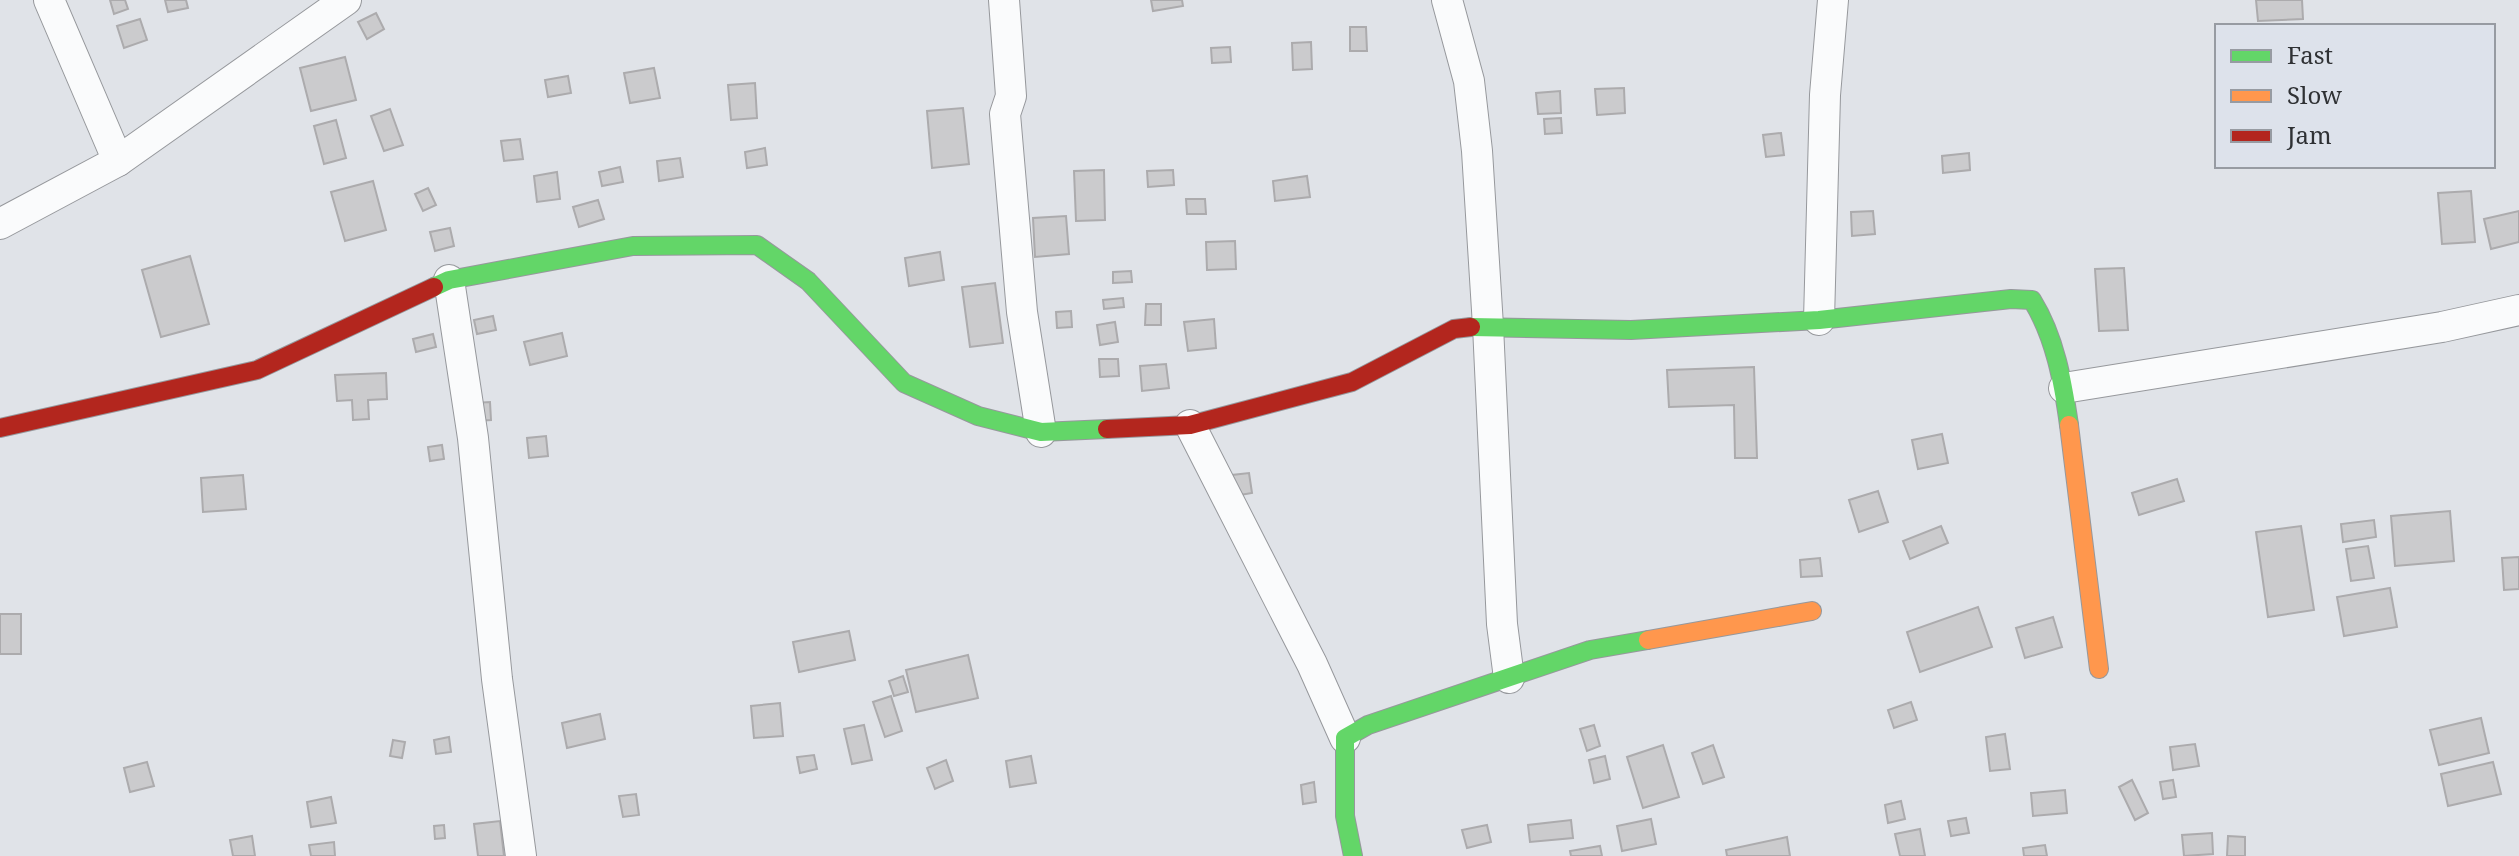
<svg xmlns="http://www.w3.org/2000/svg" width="2519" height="856" font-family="'Noto Serif',serif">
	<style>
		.building { fill: #cbcbcd; stroke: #acabad; stroke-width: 2 }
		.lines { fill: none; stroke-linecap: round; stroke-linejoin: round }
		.street-casing { stroke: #96989c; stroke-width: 32 }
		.fast-casing { stroke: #96989c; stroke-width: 20 }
		.slow-casing { stroke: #96989c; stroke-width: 20 }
		.jam-casing { stroke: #96989c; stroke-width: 20 }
		.street { stroke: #fafbfc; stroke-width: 30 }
		.fast { stroke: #63d668; stroke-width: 18 }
		.slow { stroke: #ff974d; stroke-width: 18 }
		.jam { stroke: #b3261e; stroke-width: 18 }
	</style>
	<rect width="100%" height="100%" fill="#e0e3e8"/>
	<g class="building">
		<path d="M110,0H125L128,9L114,14Z"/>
		<path d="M165,0H186L188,8L168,12Z"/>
		<path d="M1151,0H1182L1183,6L1153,11Z"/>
		<path d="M2256,0H2302L2303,19L2258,21Z"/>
		<path d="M376,13L384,29L367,39L358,22Z"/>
		<path d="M140,19L147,40L124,48L117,26Z"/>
		<path d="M1350,27H1366L1367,51H1350Z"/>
		<path d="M1311,42L1312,69L1293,70L1292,43Z"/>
		<path d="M1230,47L1231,62L1212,63L1211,48Z"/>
		<path d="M345,57L356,100L311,111L300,68Z"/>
		<path d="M654,68L660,98L630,103L624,73Z"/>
		<path d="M568,76L571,93L548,97L545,80Z"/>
		<path d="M755,83L757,118L731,120L728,85Z"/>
		<path d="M1624,88L1625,113L1597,115L1595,89Z"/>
		<path d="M1560,91L1561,113L1538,114L1536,93Z"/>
		<path d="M963,108L969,164L932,168L927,111Z"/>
		<path d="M390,109L403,145L384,151L371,116Z"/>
		<path d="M1561,118L1562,133L1545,134L1544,119Z"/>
		<path d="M336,120L346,158L324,164L314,126Z"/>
		<path d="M1781,133L1784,155L1766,157L1763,135Z"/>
		<path d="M520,139L523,159L504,161L501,141Z"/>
		<path d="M765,148L767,165L747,168L745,152Z"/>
		<path d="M1969,153L1970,170L1943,173L1942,156Z"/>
		<path d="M680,158L683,177L659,181L657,161Z"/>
		<path d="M620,167L623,182L602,186L599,172Z"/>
		<path d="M1104,170L1105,220L1076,221L1074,171Z"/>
		<path d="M1173,170L1174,185L1148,187L1147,171Z"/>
		<path d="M557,172L560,199L537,202L534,176Z"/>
		<path d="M1307,176L1310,197L1275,201L1273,181Z"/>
		<path d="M373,181L386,230L345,241L331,192Z"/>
		<path d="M428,188L436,205L423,211L415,194Z"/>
		<path d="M2471,191L2475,242L2442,244L2438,193Z"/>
		<path d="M1186,199H1205L1206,214H1187Z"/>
		<path d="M598,200L604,219L579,227L573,207Z"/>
		<path d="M1873,211L1875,234L1852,236L1851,212Z"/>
		<path d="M2519,211V242L2491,249L2484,219Z"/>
		<path d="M1066,216L1069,254L1035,257L1033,218Z"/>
		<path d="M450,228L454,246L435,251L430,232Z"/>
		<path d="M1235,241L1236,269L1207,270L1206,242Z"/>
		<path d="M940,252L944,280L909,286L905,258Z"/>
		<path d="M190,256L209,324L161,337L142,270Z"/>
		<path d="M2124,268L2128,330L2099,331L2095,269Z"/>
		<path d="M1131,271L1132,282L1113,283V272Z"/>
		<path d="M995,283L1003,343L970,347L962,287Z"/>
		<path d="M1123,298L1124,307L1104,309L1103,300Z"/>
		<path d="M1146,304H1161V325H1145Z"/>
		<path d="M1071,311L1072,327L1057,328L1056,312Z"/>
		<path d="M493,316L496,330L477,334L474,320Z"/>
		<path d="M1214,319L1216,348L1188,351L1184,322Z"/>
		<path d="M1115,322L1118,342L1100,345L1097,325Z"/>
		<path d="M562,333L567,356L530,365L524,342Z"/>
		<path d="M433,334L436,347L416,352L413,339Z"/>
		<path d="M1099,359H1118L1119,376L1100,377Z"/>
		<path d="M1166,364L1169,388L1142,391L1140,366Z"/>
		<path d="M1754,367L1757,458H1735L1734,405L1669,407L1667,370Z"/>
		<path d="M386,373L387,399L368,400L369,419L353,420L352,400L337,401L335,375Z"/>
		<path d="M490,402L491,420L476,421L474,403Z"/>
		<path d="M1942,434L1948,463L1918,469L1912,440Z"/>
		<path d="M546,436L548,456L529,458L527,438Z"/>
		<path d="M442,445L444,459L430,461L428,447Z"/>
		<path d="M1249,473L1252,493L1234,496L1232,475Z"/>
		<path d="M243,475L246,509L203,512L201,478Z"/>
		<path d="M2177,479L2184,501L2139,515L2132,493Z"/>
		<path d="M1878,491L1888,522L1859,532L1849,500Z"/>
		<path d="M2450,511L2454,561L2395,566L2391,516Z"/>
		<path d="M2374,520L2376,537L2343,542L2341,524Z"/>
		<path d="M1941,526L1948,543L1910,559L1903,541Z"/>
		<path d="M2301,526L2314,610L2268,617L2256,532Z"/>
		<path d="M2368,546L2374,578L2351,581L2346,549Z"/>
		<path d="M2519,557V589L2504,590L2502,558Z"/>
		<path d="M1820,558L1822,576L1801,577L1800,560Z"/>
		<path d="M2390,588L2397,627L2344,636L2337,597Z"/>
		<path d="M1978,607L1992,647L1920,672L1907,632Z"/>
		<rect x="0" y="614" width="21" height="40"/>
		<path d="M2053,617L2062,647L2025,658L2016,628Z"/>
		<path d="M849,631L855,660L799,672L793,642Z"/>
		<path d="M968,655L978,698L916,712L906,670Z"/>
		<path d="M903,676L908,692L894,696L889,681Z"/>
		<path d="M891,696L902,731L885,737L873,702Z"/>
		<path d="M1911,702L1917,720L1894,728L1888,710Z"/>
		<path d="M780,703L783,736L754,738L751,706Z"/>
		<path d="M600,714L605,739L567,748L562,723Z"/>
		<path d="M2481,718L2489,753L2439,765L2430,730Z"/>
		<path d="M864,725L872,760L852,764L844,729Z"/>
		<path d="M1594,725L1600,746L1587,751L1580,729Z"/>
		<path d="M2005,734L2010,769L1990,771L1986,737Z"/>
		<path d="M449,737L451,752L436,754L434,740Z"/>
		<path d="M393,740L405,742L402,758L390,756Z"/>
		<path d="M2195,744L2199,766L2173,770L2170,747Z"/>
		<path d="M1663,745L1679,797L1643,808L1627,757Z"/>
		<path d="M1713,745L1724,777L1703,784L1692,753Z"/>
		<path d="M814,755L817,769L800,773L797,757Z"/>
		<path d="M1031,756L1036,783L1010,787L1006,761Z"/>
		<path d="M1605,756L1610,779L1594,783L1589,760Z"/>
		<path d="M946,760L953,781L935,789L927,768Z"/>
		<path d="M147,762L154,786L130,792L124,768Z"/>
		<path d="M2493,762L2501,794L2448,806L2441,774Z"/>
		<path d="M2132,780L2148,813L2135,820L2119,787Z"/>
		<path d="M2173,780L2176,797L2163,799L2160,782Z"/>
		<path d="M1314,782L1316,802L1303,804L1301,785Z"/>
		<path d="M2065,790L2067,813L2033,816L2031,793Z"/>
		<path d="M636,794L639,815L623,817L619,796Z"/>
		<path d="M331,797L336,823L311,827L307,802Z"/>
		<path d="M1901,801L1905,819L1888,823L1885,805Z"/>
		<path d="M1966,818L1969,833L1951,836L1948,821Z"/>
		<path d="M1651,819L1656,844L1622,851L1617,826Z"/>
		<path d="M1571,820L1573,838L1530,842L1528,825Z"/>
		<path d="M500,821L504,856H478L474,824Z"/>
		<path d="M444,825L445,838L435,839L434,826Z"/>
		<path d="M1487,825L1491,842L1467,848L1462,830Z"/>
		<path d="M1920,829L1925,856H1900L1895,834Z"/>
		<path d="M2212,833L2213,854L2184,856L2182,835Z"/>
		<path d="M252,836L255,856H233L230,840Z"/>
		<path d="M2228,836L2245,837V856H2227Z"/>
		<path d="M1787,837L1790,856H1727L1726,850Z"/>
		<path d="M334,842L335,856H311L309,845Z"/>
		<path d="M2045,845L2047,856H2024L2023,848Z"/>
		<path d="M1600,846L1602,856H1571L1570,851Z"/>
	</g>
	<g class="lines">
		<defs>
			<g id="street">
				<path d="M49,0L118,161"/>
				<path d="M1004,0L1011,96L1005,114L1022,312L1041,432"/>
				<path d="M1447,0L1469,81L1477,151L1488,326L1502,624L1509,678"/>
				<path d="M0,224L118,161L346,0"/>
				<path d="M449,280L473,438L497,679L521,856"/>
				<path d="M1819,320L1825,95L1833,0"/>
				<path d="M2064,388L2442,327L2519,310"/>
				<path d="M1190,425L1312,664L1345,738"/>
			</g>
			<g id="fast">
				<path d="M434,287L449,280L633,246L757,245L808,281L904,383L978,416L1041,432L1107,429"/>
				<path d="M1471,327L1631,330L1819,320L2011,299L2032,300C2055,337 2063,382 2069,425"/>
				<path d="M1353,856L1345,816V738L1368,725L1590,650L1648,640"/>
			</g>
			<g id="slow">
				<path d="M2069,425L2099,669"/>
				<path d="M1648,640L1812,611"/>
			</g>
			<g id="jam">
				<path d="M0,428L257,370L434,287"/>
				<path d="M1107,429L1190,425L1352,382L1454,329L1471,327"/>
			</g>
		</defs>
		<use href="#street" class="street-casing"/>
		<use href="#fast" class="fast-casing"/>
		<use href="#slow" class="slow-casing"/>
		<use href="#jam" class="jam-casing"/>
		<use href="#street" class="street"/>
		<use href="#fast" class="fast"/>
		<use href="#slow" class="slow"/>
		<use href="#jam" class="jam"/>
	</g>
	<rect x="2215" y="24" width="280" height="144" fill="#dde2eb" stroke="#979ba2" stroke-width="2"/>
	<rect x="2231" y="50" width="40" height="12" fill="#63d668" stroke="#979ba2" stroke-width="2"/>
	<text x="2287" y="64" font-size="24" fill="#2f3134">Fast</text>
	<rect x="2231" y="90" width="40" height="12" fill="#ff974d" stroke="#979ba2" stroke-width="2"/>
	<text x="2287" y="104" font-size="24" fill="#2f3134">Slow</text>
	<rect x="2231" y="130" width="40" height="12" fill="#b3261e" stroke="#979ba2" stroke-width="2"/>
	<text x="2287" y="144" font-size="24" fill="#2f3134">Jam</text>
</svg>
